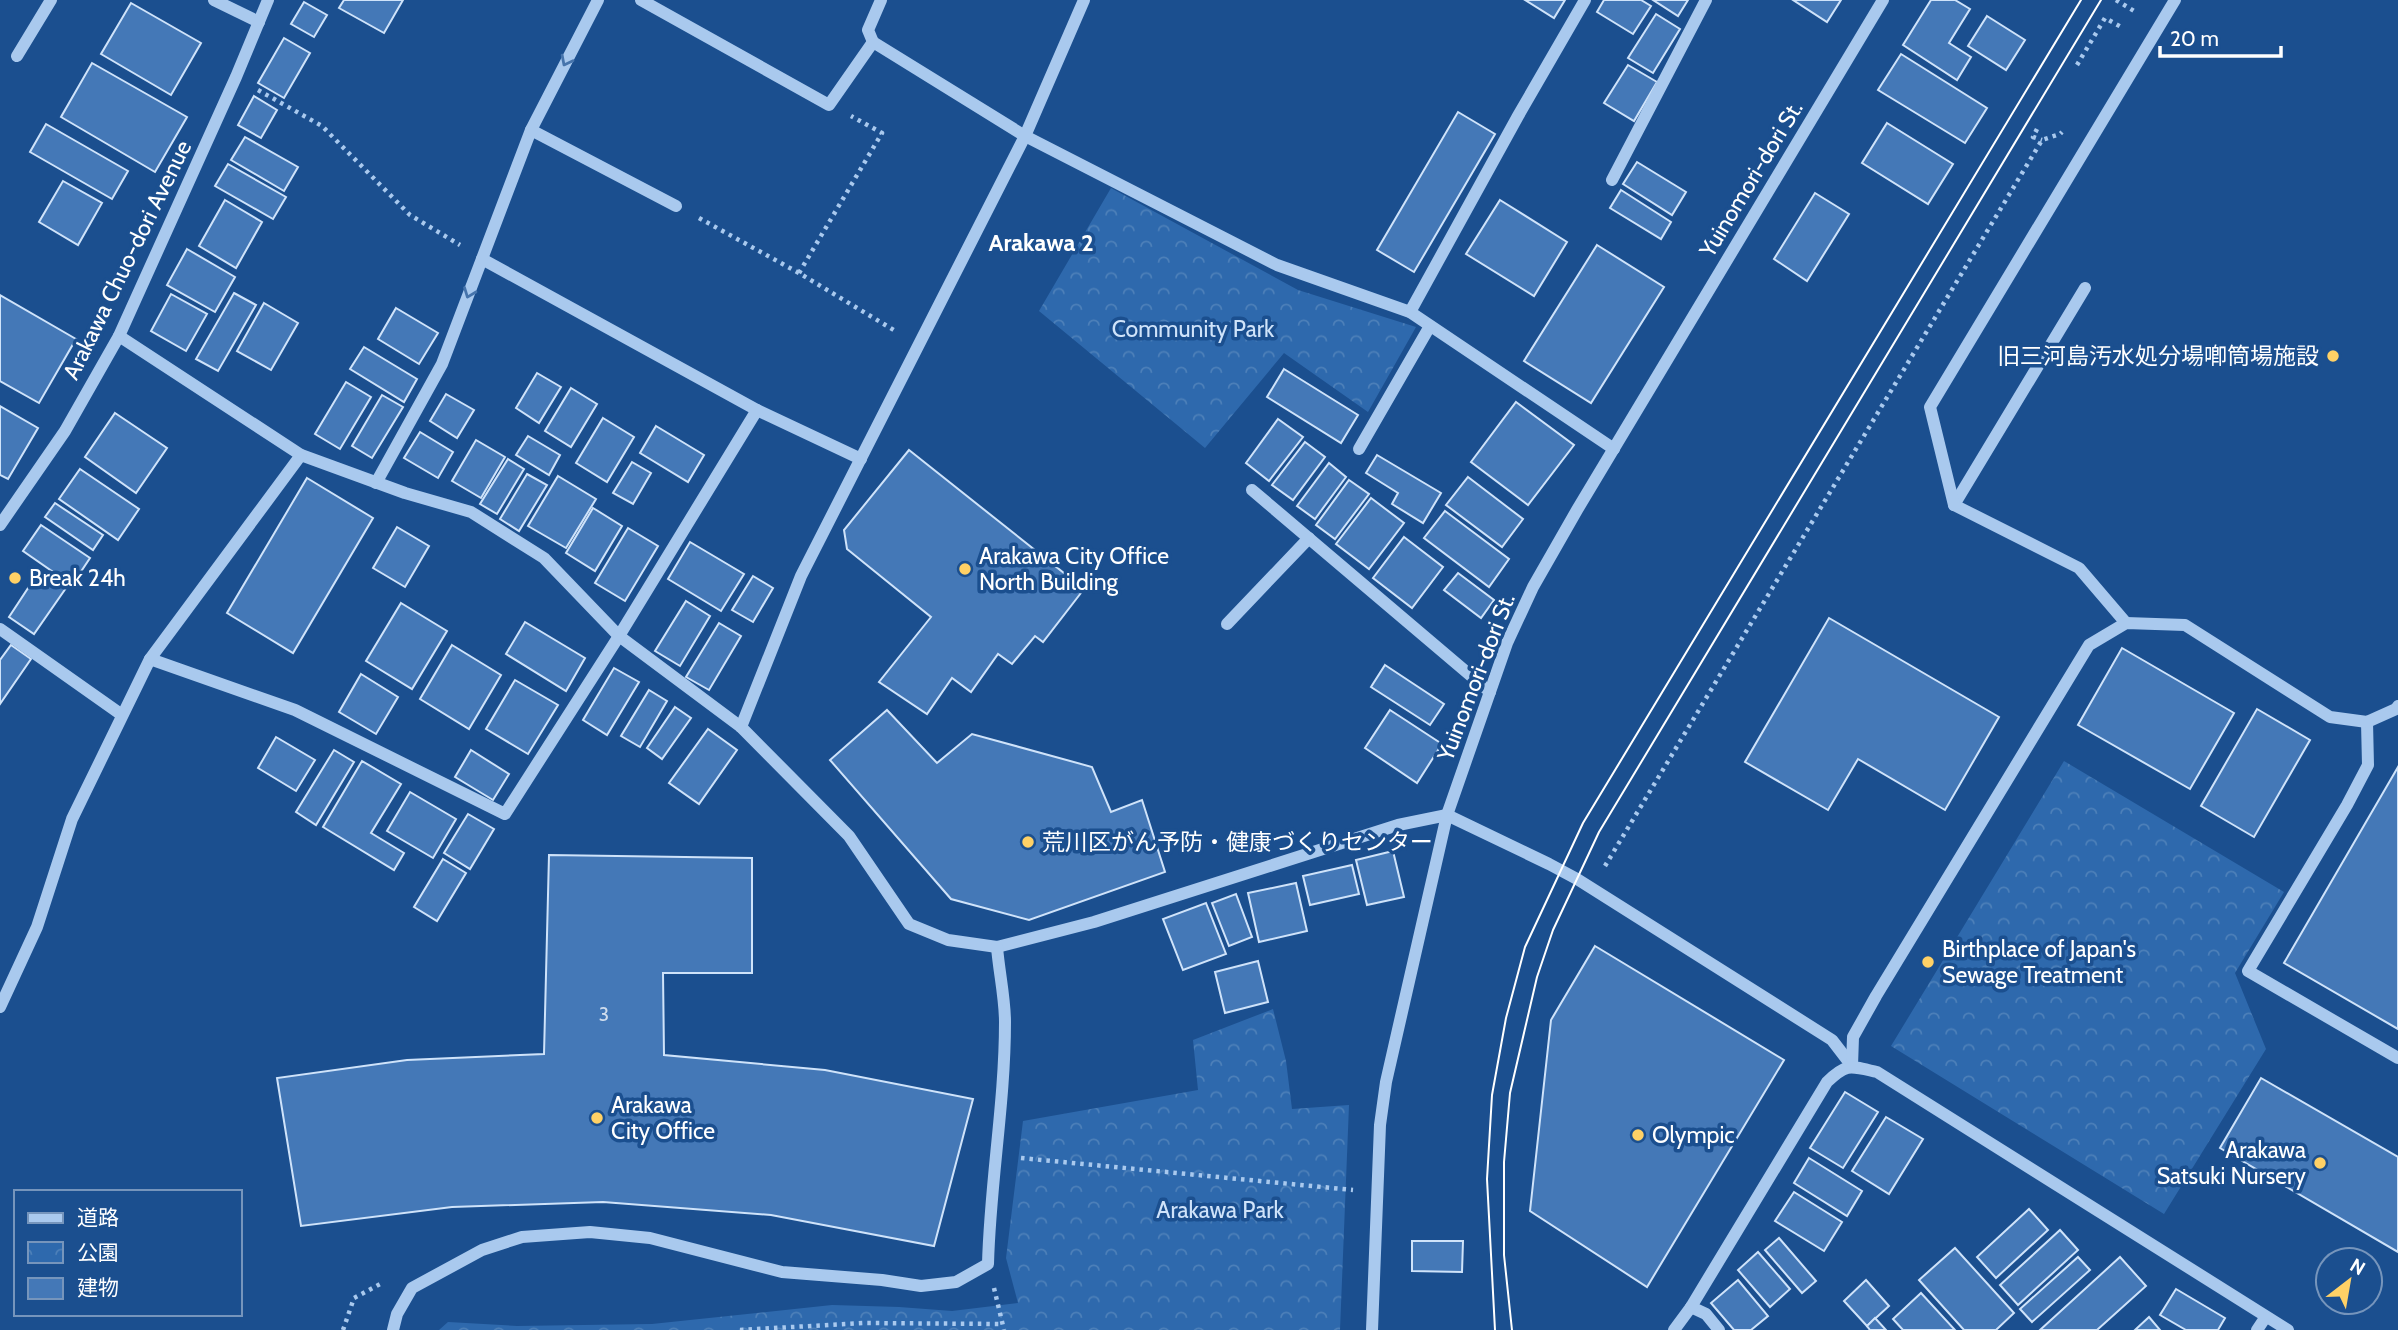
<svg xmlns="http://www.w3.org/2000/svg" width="2398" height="1330" font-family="Cabin,'Noto Sans JP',sans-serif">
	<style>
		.park { fill: url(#park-crowns) }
		.building { fill: #4478b7; stroke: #cfe3fa; stroke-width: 2 }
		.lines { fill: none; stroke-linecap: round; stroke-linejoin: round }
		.path { stroke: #a9c9ee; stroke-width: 4.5; stroke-dasharray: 3.5 5; stroke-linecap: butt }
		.minor { stroke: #a9c9ee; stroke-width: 12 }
		.tram { stroke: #fff; stroke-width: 2 }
		.oneway { stroke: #4674ac }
		.poi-dot { fill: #ffd166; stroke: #1b4f8f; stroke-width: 2.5 }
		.labels { text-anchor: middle; stroke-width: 7; stroke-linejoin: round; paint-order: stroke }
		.number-label { font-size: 19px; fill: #d0dded }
		.street-label { font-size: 23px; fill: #fff; stroke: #1b4f8f }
		.park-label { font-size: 23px; fill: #cfe3fa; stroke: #1b4f8f }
		.poi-label { font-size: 23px; fill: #fff; stroke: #1b4f8f; text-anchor: start }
		.neighbourhood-label { font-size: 24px; font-weight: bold; fill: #fff; stroke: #1b4f8f }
	</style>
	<defs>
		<pattern id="park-crowns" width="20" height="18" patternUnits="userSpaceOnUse" patternTransform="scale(1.75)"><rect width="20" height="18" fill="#2e69ad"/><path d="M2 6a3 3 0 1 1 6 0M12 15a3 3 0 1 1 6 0" fill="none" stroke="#4d80b9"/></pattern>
	</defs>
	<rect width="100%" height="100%" fill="#1b4f8f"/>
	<g class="park">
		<path d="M1111,188L1298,290L1416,327L1368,412L1284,353L1205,448L1039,311Z"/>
		<path d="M2064,761L2284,892L2235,973L2266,1049L2164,1214L1891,1046Z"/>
		<path d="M1273,1009L1286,1061L1292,1109L1349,1105L1340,1330H439L448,1322L517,1326L652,1324L832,1305L899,1307L952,1311L1018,1303L1006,1258L1023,1121L1198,1090L1193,1040Z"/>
	</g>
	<g class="building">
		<path d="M344,0H403L384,33L339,8Z"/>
		<path d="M1525,0H1565L1554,18Z"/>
		<path d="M1604,0H1641L1651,6L1633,34L1597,12Z"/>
		<path d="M1653,0H1688L1678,16Z"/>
		<path d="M1793,0H1841L1827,22Z"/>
		<path d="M1931,0H1955L1970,9L1949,43L1971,57L1957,80L1903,45Z"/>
		<path d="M304,2L327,15L314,37L291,24Z"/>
		<path d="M131,3L201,43L171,95L101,54Z"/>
		<path d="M1656,14L1680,29L1653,73L1628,58Z"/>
		<path d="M1987,16L2025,40L2006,70L1968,46Z"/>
		<path d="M284,38L310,53L284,98L258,83Z"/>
		<path d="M1901,54L1987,108L1965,143L1878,90Z"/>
		<path d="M92,63L187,117L155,172L61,117Z"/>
		<path d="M1628,65L1657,82L1634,121L1604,103Z"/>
		<path d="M254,96L277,110L261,138L238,125Z"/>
		<path d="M1458,112L1495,134L1414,272L1377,250Z"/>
		<path d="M1887,123L1953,164L1928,204L1862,163Z"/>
		<path d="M46,124L128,171L112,199L30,152Z"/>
		<path d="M245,137L298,167L284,191L231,160Z"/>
		<path d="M1637,162L1686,192L1672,215L1623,184Z"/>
		<path d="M228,164L286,197L273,219L215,186Z"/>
		<path d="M63,181L102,203L78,245L39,222Z"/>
		<path d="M1621,190L1671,222L1661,239L1610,208Z"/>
		<path d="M1815,193L1849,214L1807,281L1774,259Z"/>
		<path d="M225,200L262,222L236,268L199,246Z"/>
		<path d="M1500,200L1567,242L1534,296L1466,254Z"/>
		<path d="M1597,245L1664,287L1591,403L1524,361Z"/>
		<path d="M187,249L235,277L215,312L167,285Z"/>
		<path d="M234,293L256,305L218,371L196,359Z"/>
		<path d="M171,294L207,314L186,351L151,331Z"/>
		<path d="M0,295L76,339L39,403L0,381Z"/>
		<path d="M264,303L298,323L271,370L237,351Z"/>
		<path d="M396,308L438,333L419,364L378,339Z"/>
		<path d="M364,347L417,379L404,402L350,369Z"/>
		<path d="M1284,369L1358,415L1341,443L1267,397Z"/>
		<path d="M537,373L561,387L539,423L516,408Z"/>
		<path d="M346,382L371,397L340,449L315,434Z"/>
		<path d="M571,388L597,404L571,447L545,431Z"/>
		<path d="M446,394L474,410L457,438L430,421Z"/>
		<path d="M382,395L403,407L372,458L352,446Z"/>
		<path d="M1516,402L1574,445L1528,505L1471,462Z"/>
		<path d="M0,406L38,428L8,479L0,475Z"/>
		<path d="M115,413L167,448L136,493L85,457Z"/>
		<path d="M603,418L634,437L607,482L576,463Z"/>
		<path d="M1278,419L1303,437L1269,481L1246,463Z"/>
		<path d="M656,426L704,455L688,482L640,453Z"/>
		<path d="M420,432L453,452L438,478L404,458Z"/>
		<path d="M528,436L560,455L549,475L516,455Z"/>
		<path d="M476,440L505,457L481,498L452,481Z"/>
		<path d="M1305,442L1325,457L1293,500L1272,485Z"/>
		<path d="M909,450L1084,589L1043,642L1035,636L1012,664L998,654L971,692L952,678L927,714L879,682L931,617L847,549L844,530Z"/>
		<path d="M1377,455L1441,493L1423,523L1392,504L1398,493L1366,473Z"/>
		<path d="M508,459L524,469L497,514L480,504Z"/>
		<path d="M632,462L651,473L633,504L613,493Z"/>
		<path d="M1329,463L1346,477L1315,519L1297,506Z"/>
		<path d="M80,469L139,509L118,540L59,499Z"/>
		<path d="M527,474L547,485L519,531L500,519Z"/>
		<path d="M558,476L596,499L566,548L528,526Z"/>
		<path d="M1468,477L1523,519L1502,547L1446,505Z"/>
		<path d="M307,478L373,518L293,653L227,613Z"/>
		<path d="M1349,480L1369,494L1335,539L1316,525Z"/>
		<path d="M1371,498L1404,523L1369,569L1336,544Z"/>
		<path d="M55,503L103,535L93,550L45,517Z"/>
		<path d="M593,508L622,526L595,571L566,553Z"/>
		<path d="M1445,511L1509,559L1489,587L1424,538Z"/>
		<path d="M41,525L90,558L72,585L23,551Z"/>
		<path d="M397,527L429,546L405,587L373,568Z"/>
		<path d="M628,528L658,546L625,601L595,583Z"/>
		<path d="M1404,537L1443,567L1412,608L1373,578Z"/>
		<path d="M690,542L744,574L721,611L668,579Z"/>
		<path d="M40,570L66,588L34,634L9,617Z"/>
		<path d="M1458,573L1494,600L1481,618L1444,590Z"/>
		<path d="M753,576L773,588L753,622L732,610Z"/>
		<path d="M686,601L710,616L680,666L655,651Z"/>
		<path d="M401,603L447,631L412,689L366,661Z"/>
		<path d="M1829,618L1999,717L1945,810L1858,759L1828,810L1745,762Z"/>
		<path d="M525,622L585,658L566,691L506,654Z"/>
		<path d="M719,623L741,636L709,690L686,677Z"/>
		<path d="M11,645L31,659L0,704V660Z"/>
		<path d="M452,645L501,675L469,729L420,699Z"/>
		<path d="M2122,648L2234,713L2190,789L2078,725Z"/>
		<path d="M1385,665L1444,704L1430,725L1371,687Z"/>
		<path d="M614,668L639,682L607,735L583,720Z"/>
		<path d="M361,674L398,697L376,734L339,712Z"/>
		<path d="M515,680L558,705L528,754L486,729Z"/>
		<path d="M649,690L667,701L640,747L621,736Z"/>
		<path d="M675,707L691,718L662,759L647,748Z"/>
		<path d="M2257,709L2310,740L2254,837L2201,806Z"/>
		<path d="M887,710L937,763L972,734L1092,767L1111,812L1142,800L1165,872L1029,920L951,899L830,760Z"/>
		<path d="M1390,710L1442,744L1417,783L1365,748Z"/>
		<path d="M708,729L737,750L699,804L669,783Z"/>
		<path d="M276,737L315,760L296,791L258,768Z"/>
		<path d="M334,750L354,762L316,825L296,812Z"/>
		<path d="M471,750L509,774L493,800L455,777Z"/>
		<path d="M362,761L401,784L371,833L404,853L394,870L323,827Z"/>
		<path d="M2398,767V1029L2284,963Z"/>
		<path d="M410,792L456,819L433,858L387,831Z"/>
		<path d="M468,814L494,829L470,869L444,853Z"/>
		<path d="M1393,851L1404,897L1367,905L1356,860Z"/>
		<path d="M549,855L752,858V973H663L664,1055L825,1070L973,1099L934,1246L771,1215L603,1202L452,1207L301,1226L277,1078L407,1060L544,1054Z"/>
		<path d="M443,859L466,873L437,921L414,907Z"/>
		<path d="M1352,865L1359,894L1310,905L1303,876Z"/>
		<path d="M1296,883L1307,931L1259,942L1248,893Z"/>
		<path d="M1236,894L1252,937L1229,946L1212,903Z"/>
		<path d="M1206,903L1226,954L1183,970L1163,919Z"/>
		<path d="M1595,946L1784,1060L1647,1287L1530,1211L1551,1020Z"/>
		<path d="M1258,961L1268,1002L1225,1013L1215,972Z"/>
		<path d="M2261,1078L2398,1157V1252L2220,1148Z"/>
		<path d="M1845,1092L1878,1112L1843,1168L1810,1148Z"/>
		<path d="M1886,1117L1923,1139L1889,1194L1852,1171Z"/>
		<path d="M1809,1158L1862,1191L1847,1216L1794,1183Z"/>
		<path d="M1794,1192L1842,1222L1824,1251L1775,1221Z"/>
		<path d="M2029,1209L2048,1230L1996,1278L1977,1257Z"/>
		<path d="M2060,1230L2078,1250L2018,1305L2000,1285Z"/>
		<path d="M1779,1238L1816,1281L1802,1293L1765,1250Z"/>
		<path d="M1412,1241H1463L1462,1272L1412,1271Z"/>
		<path d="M1955,1248L2014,1313L1996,1330H1964L1919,1280Z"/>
		<path d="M1758,1252L1790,1289L1770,1307L1738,1270Z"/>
		<path d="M2078,1257L2090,1270L2032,1322L2020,1309Z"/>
		<path d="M2120,1257L2146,1286L2097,1330H2040Z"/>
		<path d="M1738,1280L1768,1316L1751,1330H1734L1711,1303Z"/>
		<path d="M1866,1280L1889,1306L1867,1326L1844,1301Z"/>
		<path d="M2176,1289L2225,1318L2218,1330H2186L2160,1315Z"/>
		<path d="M1921,1293L1955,1330H1903L1893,1319Z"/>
		<path d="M2149,1317L2160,1330H2135Z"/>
		<path d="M1875,1318L1886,1330H1870L1867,1326Z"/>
	</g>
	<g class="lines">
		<g class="path">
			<path d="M2116,0L2134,11L2133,13"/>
			<path d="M2077,65L2105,18L2123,28"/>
			<path d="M258,90L322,126L410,215L460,245"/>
			<path d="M2037,129L2033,137L2042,140"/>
			<path d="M699,218L799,273L897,332"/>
			<path d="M799,273L882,133L851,116"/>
			<path d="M1605,866L2042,140L2060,134L2062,132"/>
			<path d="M1021,1158L1353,1190"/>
			<path d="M994,1288L1004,1330"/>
			<path d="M343,1330L354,1298L382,1283"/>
			<path d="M740,1330L863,1323L1002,1324"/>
		</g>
		<g class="minor">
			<path d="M214,0L259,22"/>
			<path d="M641,0L829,105L873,42L1025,136L1277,265L1410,312L1614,449"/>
			<path d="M873,42L868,30L881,0"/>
			<path d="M17,56L51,0"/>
			<path d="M531,130L676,206"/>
			<path d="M1612,180L1706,0"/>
			<path d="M482,259L757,410L861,459"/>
			<path d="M2085,288L1954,505L2079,568L2126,623"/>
			<path d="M1410,312L1518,116L1585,0"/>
			<path d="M119,336L301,455L405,493L471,512L544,558L619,636L741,727L849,836L909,924L948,940L997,947L1094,922L1398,825L1447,815L1549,864L1577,879L1832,1040L1852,1066"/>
			<path d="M1359,449L1430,326"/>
			<path d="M376,483L442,364L531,130L598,0"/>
			<path d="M1252,490L1490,692"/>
			<path d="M1954,505L1930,407L2175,0"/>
			<path d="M0,525L65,431L119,336L236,77L268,0"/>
			<path d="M1227,624L1309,538"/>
			<path d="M0,629L122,715"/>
			<path d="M150,659L295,710L505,814L619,636L757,410"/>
			<path d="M2367,722L2368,765L2347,805L2248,971L2398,1058"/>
			<path d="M741,727L801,576L1025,136L1084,0"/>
			<path d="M0,1007L37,927L72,819L150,659L301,455"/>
			<path d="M1852,1066L1853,1037L1876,996L2089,645L2126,623L2185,625L2330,717L2367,722L2396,709L2398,706"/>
			<path d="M1691,1307L1706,1314L1719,1330"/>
			<path d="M393,1330L397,1314L412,1288L482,1250L522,1237L590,1232L650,1238L782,1272L882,1280L921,1286L956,1282L988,1264C990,1183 1005,1103 1005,1022C1005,998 999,972 997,947"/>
			<path d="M1372,1330L1380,1125L1386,1082L1447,815L1507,643L1533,587L1577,510L1883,0"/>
			<path d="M1674,1330L1691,1307L1827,1082C1847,1063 1850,1066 1877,1072L2288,1330"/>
			<path d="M2257,1330L2265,1318"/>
		</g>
		<g class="tram">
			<path d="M1495,1330L1487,1179L1492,1095L1506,1018L1525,947L1583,823L2081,0"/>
			<path d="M1512,1330L1504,1255V1162L1510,1093L1537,977L1553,930L1599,832L2101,0"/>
		</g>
	</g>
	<defs><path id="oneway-chevron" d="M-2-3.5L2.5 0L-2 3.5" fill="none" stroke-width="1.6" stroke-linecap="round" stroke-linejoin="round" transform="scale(1.75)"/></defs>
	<g class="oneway">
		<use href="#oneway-chevron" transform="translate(566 61) rotate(117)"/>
		<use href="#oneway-chevron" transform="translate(469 293) rotate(111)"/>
	</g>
	<g class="poi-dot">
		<circle cx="2333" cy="356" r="7"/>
		<circle cx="965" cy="569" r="7"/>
		<circle cx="15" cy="578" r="7"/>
		<circle cx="1028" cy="842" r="7"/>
		<circle cx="1928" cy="962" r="7"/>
		<circle cx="597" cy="1118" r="7"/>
		<circle cx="1638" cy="1135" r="7"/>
		<circle cx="2320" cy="1163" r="7"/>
	</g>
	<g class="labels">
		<g class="number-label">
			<text x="604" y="1021">3</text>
		</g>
		<g class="street-label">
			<text transform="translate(1751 179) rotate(-59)" y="8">Yuinomori-dori St.</text>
			<text transform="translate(127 260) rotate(-64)" y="8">Arakawa Chuo-dori Avenue</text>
			<text transform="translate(1476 677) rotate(-69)" y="8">Yuinomori-dori St.</text>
		</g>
		<g class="park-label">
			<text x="1193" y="337">Community Park</text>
			<text x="1220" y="1218">Arakawa Park</text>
		</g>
		<g class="poi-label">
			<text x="2319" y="364" text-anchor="end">旧三河島汚水処分場喞筒場施設</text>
			<text x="979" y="564">Arakawa City Office<tspan x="979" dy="26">North Building</tspan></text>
			<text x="29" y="586">Break 24h</text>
			<text x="1042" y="850">荒川区がん予防・健康づくりセンター</text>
			<text x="1942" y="957">Birthplace of Japan's<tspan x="1942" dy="26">Sewage Treatment</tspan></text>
			<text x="611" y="1113">Arakawa<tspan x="611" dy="26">City Office</tspan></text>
			<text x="1652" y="1143">Olympic</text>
			<text x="2306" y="1158" text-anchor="end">Arakawa<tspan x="2306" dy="26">Satsuki Nursery</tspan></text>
		</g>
		<g class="neighbourhood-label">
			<text x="1041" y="251">Arakawa 2</text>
		</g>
	</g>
	<rect x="14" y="1190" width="228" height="126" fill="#1b4f8f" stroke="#7695bc" stroke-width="2"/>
	<rect x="28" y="1213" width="35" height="10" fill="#a9c9ee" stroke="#7695bc" stroke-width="2"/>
	<text x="77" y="1225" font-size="21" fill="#ffffff">道路</text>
	<rect x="28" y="1242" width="35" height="21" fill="url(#park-crowns)" stroke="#7695bc" stroke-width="2"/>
	<text x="77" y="1260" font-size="21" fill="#ffffff">公園</text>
	<rect x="28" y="1278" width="35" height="21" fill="#4478b7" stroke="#7695bc" stroke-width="2"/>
	<text x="77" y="1295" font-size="21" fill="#ffffff">建物</text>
	<g transform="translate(2349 1281) rotate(31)"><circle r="33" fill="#1b4f8f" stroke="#7695bc" stroke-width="2"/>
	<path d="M0-5L12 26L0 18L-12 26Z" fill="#ffd166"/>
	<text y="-10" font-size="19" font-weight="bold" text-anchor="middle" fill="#ffffff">N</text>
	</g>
	<path d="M2160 46v10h121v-10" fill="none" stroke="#ffffff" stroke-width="3.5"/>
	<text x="2170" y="46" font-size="21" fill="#ffffff" stroke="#1b4f8f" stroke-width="5" paint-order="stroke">20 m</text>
</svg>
